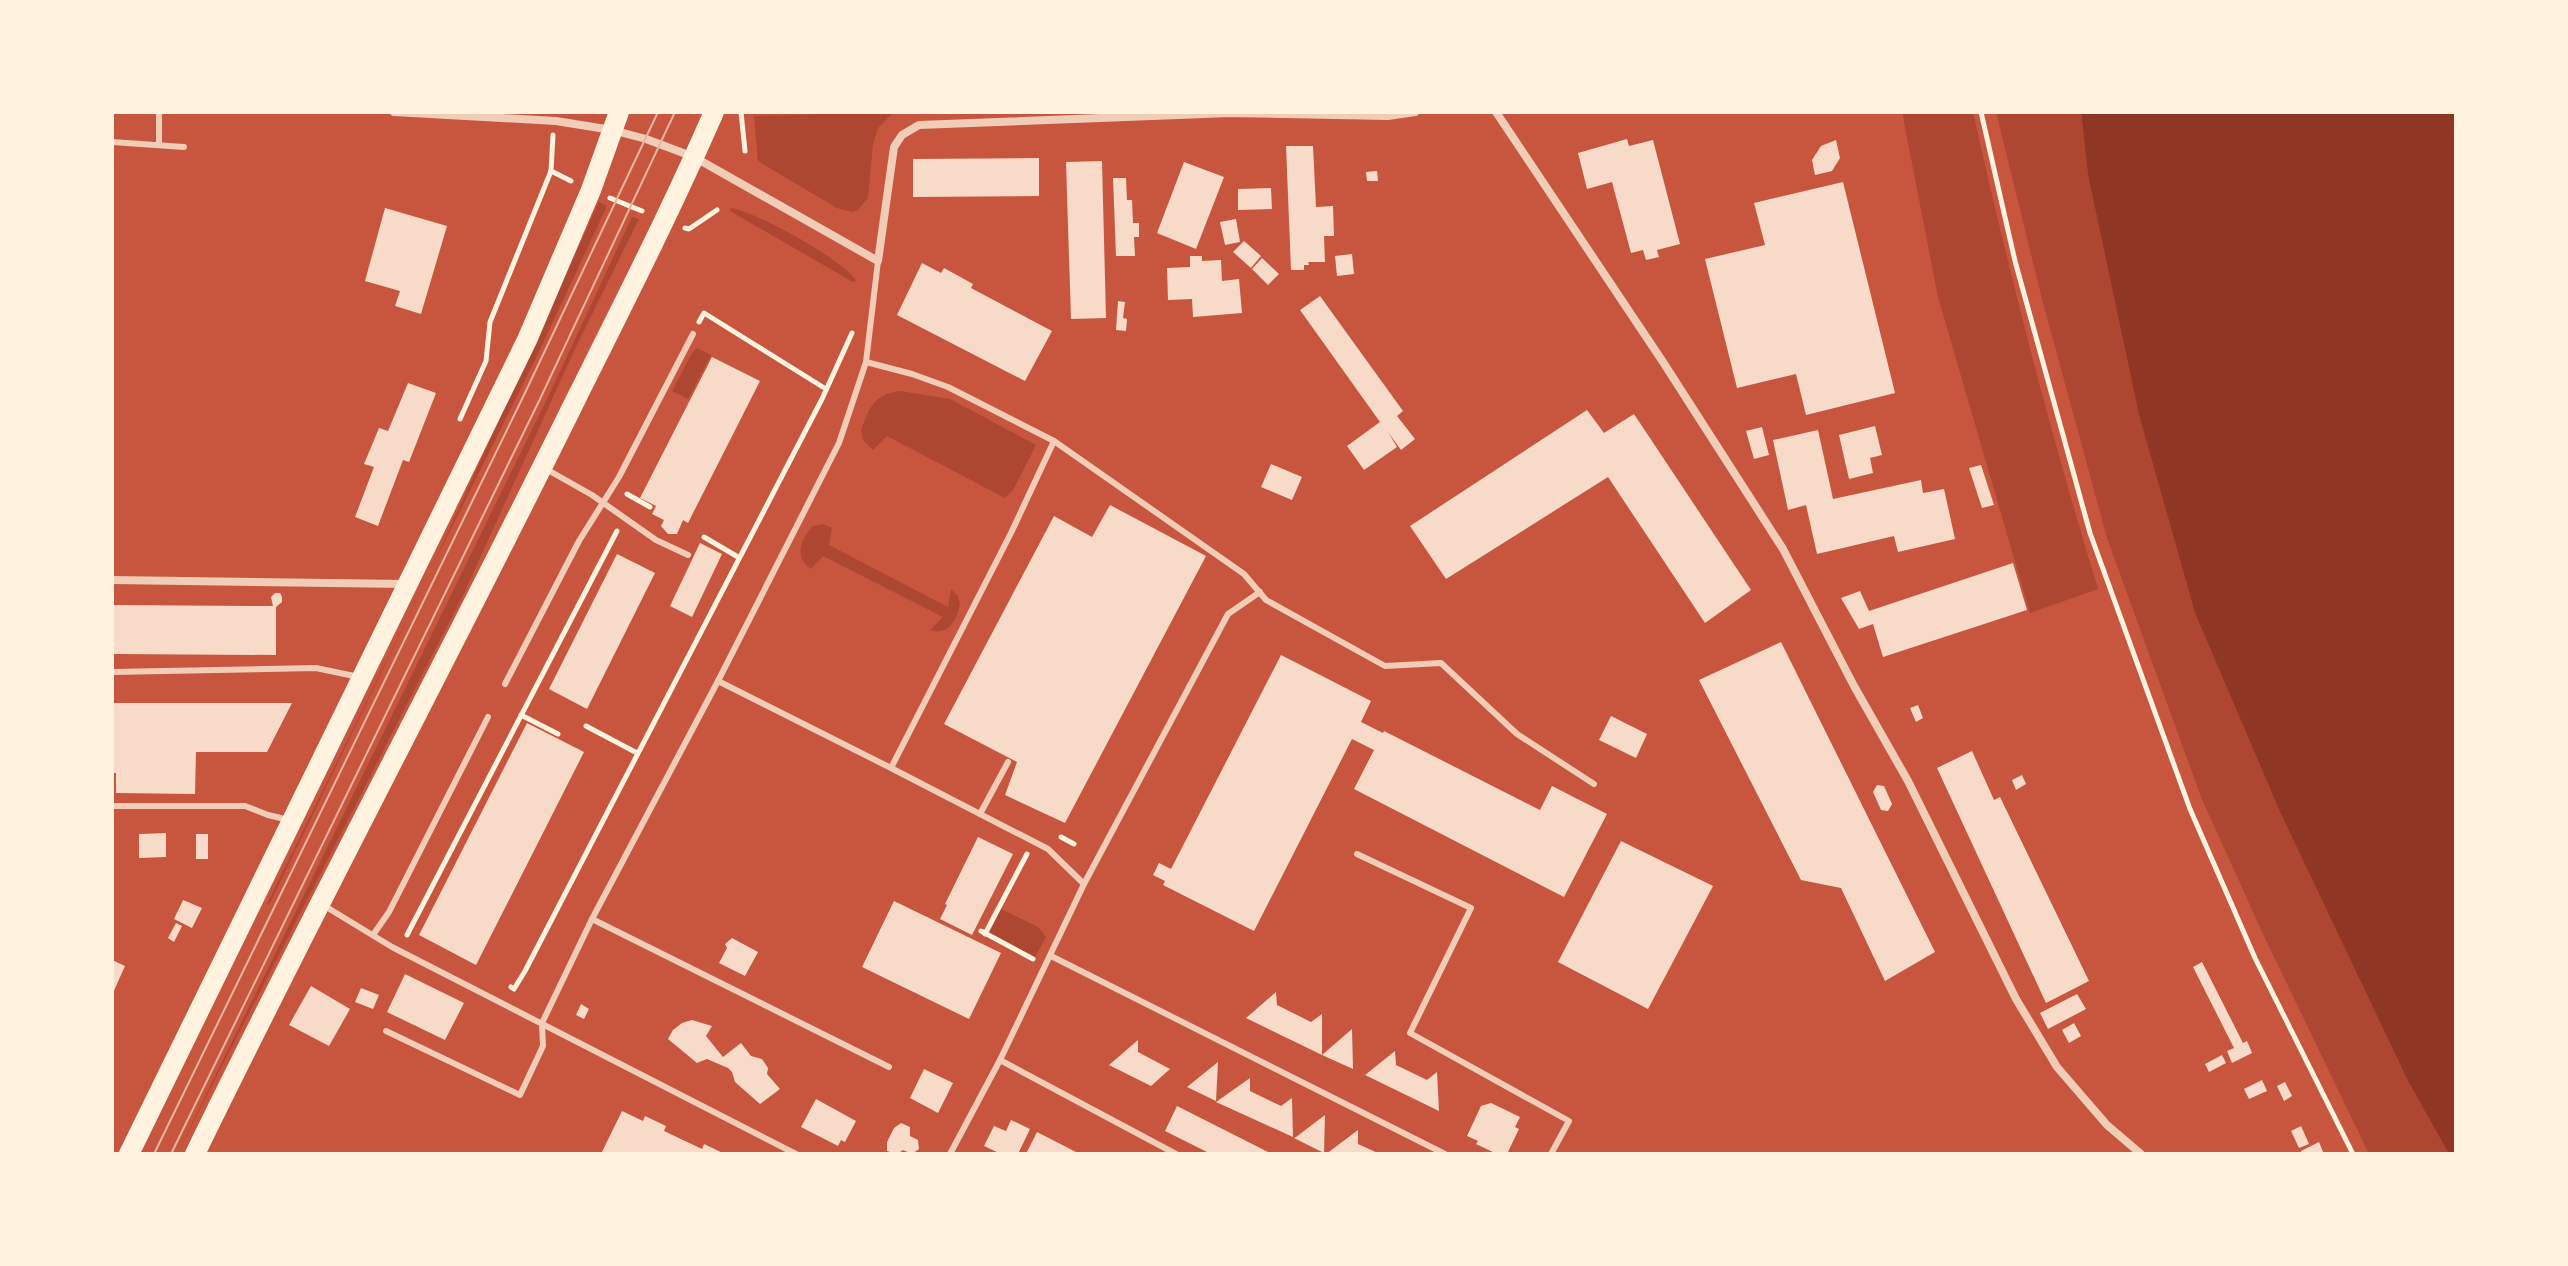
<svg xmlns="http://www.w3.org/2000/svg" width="2568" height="1266" font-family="'Open Sans',sans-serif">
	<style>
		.green { fill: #ae4732 }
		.water { fill: #8f3625 }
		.building { fill: #f7dbc8 }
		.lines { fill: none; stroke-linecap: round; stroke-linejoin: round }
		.path { stroke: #fff3e0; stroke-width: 5 }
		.service { stroke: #f1ccb7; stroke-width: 6 }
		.minor { stroke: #f1ccb7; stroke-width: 8 }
		.primary { stroke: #fff3e0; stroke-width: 20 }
		.tram { stroke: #e9b49f; stroke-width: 2 }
	</style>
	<rect width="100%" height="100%" fill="#c8553d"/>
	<g class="green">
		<path d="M894,112L878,128L873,144L868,198L858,210L852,212L837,208L758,161L754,116Z"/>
		<path d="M1902,112H1973C2009,273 2050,432 2098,589L2030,613L1938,297Z"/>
		<path d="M1996,112H2081L2088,175L2139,415L2195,613L2280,812L2408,1081L2449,1154H2369L2262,932L2201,797L2107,538L2042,299Z"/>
		<path d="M599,202L607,206L536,358L431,569Z"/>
		<path d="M731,208C754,211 846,261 856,281L853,282L730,211Z"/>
		<path d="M632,217L639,219L575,349L464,593L177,1154L547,399Z"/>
		<path d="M697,348L711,355L688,399L672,391L692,353Z"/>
		<path d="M900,391L950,399L1036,445L1013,490L1005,498L887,436L873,450L863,440L861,430C870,407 873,395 900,391Z"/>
		<path d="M823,524L832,528L829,545L948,607L951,589L958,596L960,605C956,621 948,636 930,630L943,617L823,556L811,569C794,557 800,540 813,526Z"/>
		<path d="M430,572L269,905L267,904Z"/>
		<path d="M1001,909L1038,927L1046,937L1035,957L989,933Z"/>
	</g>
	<path class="water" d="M2081,112H2456V1154H2449L2408,1081L2280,812L2195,613L2139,415L2088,175Z"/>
	<g class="building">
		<path d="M1627,139L1629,146L1653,140L1680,244L1657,250L1659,257L1646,260L1643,250L1631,253L1612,182L1587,189L1578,153Z"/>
		<path d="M1836,140L1840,158L1832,171L1815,175L1812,160L1821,146Z"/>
		<path d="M1286,146H1313L1316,207L1333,206L1334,236H1324L1325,262H1308L1309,265H1304V270H1291Z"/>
		<path d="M1039,158V196L913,197V159Z"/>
		<path d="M1102,161L1106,318L1071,319L1066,162Z"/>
		<path d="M1184,162L1224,177L1196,249L1157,233Z"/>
		<path d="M1377,171L1378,181H1367L1366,172Z"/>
		<path d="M1113,178H1126L1127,200H1132L1133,223H1139V237H1134L1135,256H1116Z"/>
		<path d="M1843,182L1895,393L1806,415L1796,374L1737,388L1705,259L1765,245L1754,203Z"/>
		<path d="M1271,188L1272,209L1238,210V189Z"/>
		<path d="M385,208L447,226L421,314L395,306L400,291L365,281Z"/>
		<path d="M1236,219L1240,242L1225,245L1220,222Z"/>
		<path d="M1244,241L1261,256L1251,268L1233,252Z"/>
		<path d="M1352,254L1354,274L1337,276L1335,256Z"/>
		<path d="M1190,256H1202V261L1221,260L1222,281L1239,279L1242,313L1193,317L1192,299L1168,300L1167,268L1190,267Z"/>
		<path d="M1262,258L1279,274L1268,285L1252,269Z"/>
		<path d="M922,263L941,273L944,268L973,284L971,288L1052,331L1025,381L897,315Z"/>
		<path d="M1320,296L1403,411L1397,416L1415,439L1401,450L1388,432L1397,447L1364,470L1347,446L1380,422L1300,310Z"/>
		<path d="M1118,301L1125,302L1123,318L1127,319L1126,331L1116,330Z"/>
		<path d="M712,357L760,381L688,523L683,520L677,534H668L661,526L664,520L652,514L656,506L640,498Z"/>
		<path d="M408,383L436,393L409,462L403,460L378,526L355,517L374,467L364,464L379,428L388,431Z"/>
		<path d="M1587,410L1604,433L1634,414L1751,590L1705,623L1608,477L1446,579L1410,526Z"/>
		<path d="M1875,426L1882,455L1870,458L1873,473L1849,479L1839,435Z"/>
		<path d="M1762,427L1769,455L1754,459L1746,431Z"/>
		<path d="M1818,430L1833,499L1921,480L1923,493L1944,489L1955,539L1898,552L1894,536L1817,554L1806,505L1788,510L1773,440Z"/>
		<path d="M1271,464L1302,477L1292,500L1261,487Z"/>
		<path d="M1981,465L1994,505L1982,508L1969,468Z"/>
		<path d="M1110,505L1206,556L1065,823L1005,795L1017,762L944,724L1054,516L1092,537Z"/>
		<path d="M700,543L722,554L692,617L670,606Z"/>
		<path d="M617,554L655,573L587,709L549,689Z"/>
		<path d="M2013,563L2027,610L1883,657L1873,624L1859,629L1841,598L1860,591L1869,611Z"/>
		<path d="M275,593H280L282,597V602L276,607V655L112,654V605L273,606L271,597Z"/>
		<path d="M1781,642L1935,952L1885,981L1841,888L1801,880L1699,680Z"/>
		<path d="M1281,655L1371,701L1361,722L1383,733L1384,731L1540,810L1552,786L1607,814L1564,897L1354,789L1374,750L1352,739L1254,931L1163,885L1165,881L1153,875L1159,863L1171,869Z"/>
		<path d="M112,703H292L267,752H196L195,794L116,793V773H112Z"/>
		<path d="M1918,705L1923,718L1916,722L1910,708Z"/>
		<path d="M1611,716L1647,734L1636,758L1599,740Z"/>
		<path d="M527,723L584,752L476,965L419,935Z"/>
		<path d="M1972,751L1994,800L2000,797L2089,981L2046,1003L1937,768Z"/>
		<path d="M2022,775L2026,784L2016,790L2012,780Z"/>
		<path d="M1877,785L1884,786L1892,804L1888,811L1881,810L1873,792Z"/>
		<path d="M166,833V857L139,858V834Z"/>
		<rect x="196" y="834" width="12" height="25"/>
		<path d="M978,837L1013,854L972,935L940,919L947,905L945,904Z"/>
		<path d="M1621,841L1713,886L1648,1009L1558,962Z"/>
		<path d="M183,900L202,908L192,928L174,919Z"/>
		<path d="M894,901L1001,953L969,1019L862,967Z"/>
		<path d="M176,923L182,926L174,942L168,938Z"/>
		<path d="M732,938L758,952L745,976L719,963L727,948L725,944Z"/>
		<path d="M112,960L125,966L112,995Z"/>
		<path d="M2202,962L2243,1043L2247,1041L2252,1053L2232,1063L2227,1051L2234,1048L2193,967Z"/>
		<path d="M405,974L464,1003L445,1040L387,1012Z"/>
		<path d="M311,986L350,1009L329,1046L289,1025Z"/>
		<path d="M361,988L379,995L373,1009L355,1002Z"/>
		<path d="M1276,992L1277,1005L1311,1022L1322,1014V1055L1246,1018Z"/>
		<path d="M2077,994L2086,1009L2048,1029L2040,1013Z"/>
		<path d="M581,1004L589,1009L584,1019L576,1015Z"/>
		<path d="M692,1020L712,1026L706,1036L723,1057L741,1043L751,1056L762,1059L768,1068L767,1074L780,1089L760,1104L735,1082L732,1072L728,1068L707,1059L697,1063L668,1039L673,1030L682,1023Z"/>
		<path d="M2074,1023L2081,1036L2069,1043L2062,1030Z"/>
		<path d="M1352,1029L1353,1069L1322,1055Z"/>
		<path d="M1138,1040V1052L1170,1069L1151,1086L1109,1065Z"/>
		<path d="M1395,1051L1396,1065L1427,1080L1437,1072L1439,1111L1365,1075Z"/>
		<path d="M2222,1055L2226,1063L2209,1072L2205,1064Z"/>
		<path d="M1218,1062L1216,1101L1187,1087Z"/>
		<path d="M924,1069L953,1083L938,1113L910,1098Z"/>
		<path d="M1250,1078V1091L1281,1106L1292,1098L1293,1137L1216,1102Z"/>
		<path d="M2262,1080L2267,1091L2249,1099L2244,1089Z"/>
		<path d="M2285,1082L2292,1096L2284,1101L2277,1086Z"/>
		<path d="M816,1099L856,1121L845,1142L841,1140L838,1146L801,1127Z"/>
		<path d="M1491,1103L1520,1117L1515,1127L1519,1129L1507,1154H1497L1476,1144L1478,1141L1467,1136L1481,1106Z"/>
		<path d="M1177,1106L1272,1154H1211L1165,1131Z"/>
		<path d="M622,1111L643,1121L645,1116L666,1126L664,1131L702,1149L704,1144L725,1154H601Z"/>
		<path d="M1325,1115L1324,1153L1294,1138L1296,1137Z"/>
		<path d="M1011,1120L1030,1129L1018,1154H1001L984,1146L994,1126L1006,1131Z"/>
		<path d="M901,1123L910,1127V1136L918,1140L919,1149L912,1154L903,1150L897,1154L887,1151V1142L894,1128Z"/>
		<path d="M2301,1126L2309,1144L2299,1148L2291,1131Z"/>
		<path d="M1358,1130V1144L1380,1154H1326Z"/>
		<path d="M1037,1132L1080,1154H1026Z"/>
		<path d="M2319,1142L2324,1154H2302L2301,1151Z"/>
	</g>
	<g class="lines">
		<g class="path">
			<path d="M741,112L745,151"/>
			<path d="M1981,112L2015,261L2090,533L2190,809L2255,958L2353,1154"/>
			<path d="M551,171L571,181"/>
			<path d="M610,198L642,211"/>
			<path d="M685,228L689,229L717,210"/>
			<path d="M699,322L704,313L826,389"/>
			<path d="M460,419L486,361L490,322L551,171L553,135"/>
			<path d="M627,494L650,507"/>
			<path d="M704,537L738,557"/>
			<path d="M521,715L558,734"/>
			<path d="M586,726L637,753"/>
			<path d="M1061,837L1074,844"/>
			<path d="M981,931L1033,959"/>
			<path d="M985,934L1027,854"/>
			<path d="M407,935L617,531"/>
			<path d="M511,987L514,989L525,971L822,399L852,333"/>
		</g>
		<g class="service">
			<path d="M112,142L184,147"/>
			<path d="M159,145V112"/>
			<path d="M866,362L912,374L948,387L1054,441L1244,574L1266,600L1385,666L1441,663L1517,734L1594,784"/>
			<path d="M546,469L592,495L656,540L688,555"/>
			<path d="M112,672L316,668L359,677"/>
			<path d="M718,681L891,768L1011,533L1054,441"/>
			<path d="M505,684L579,541L619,477L693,334"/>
			<path d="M891,768L1048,849L1084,884"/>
			<path d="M112,806H245L268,815L289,820"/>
			<path d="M980,814L1008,762"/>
			<path d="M1357,854L1471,908L1410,1033L1569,1121L1551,1154"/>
			<path d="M323,905L392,947L796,1154"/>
			<path d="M592,919L889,1067"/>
			<path d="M373,935L389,912L488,717"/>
			<path d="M1051,956L1445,1154"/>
			<path d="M386,1031L520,1095L543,1046L542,1023L592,919L718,681L839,443L866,362L878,261"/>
			<path d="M1000,1060L1084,884L1228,614L1260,592"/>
			<path d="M950,1154L1000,1060L1176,1154"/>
		</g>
		<g class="minor">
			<path d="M394,112L556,121L612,130L646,139L694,157L878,261L894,147L902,135L919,125L1230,113L1388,116L1415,112"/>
			<path d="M1496,112L1663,362L1783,549L1854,686L1908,781L2016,999L2057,1067L2107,1125L2141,1154"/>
			<path d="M112,580L407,584"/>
		</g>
		<g class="primary">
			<path d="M129,1154L527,340L591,190L619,112"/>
			<path d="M195,1154C319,899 453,649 578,395C625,301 672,208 714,112"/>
		</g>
		<g class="tram">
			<path d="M154,1154L524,395L658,112"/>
			<path d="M171,1154L540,399L675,112"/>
		</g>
	</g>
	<rect width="2568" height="1266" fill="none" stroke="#fff3e0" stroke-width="228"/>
</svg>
